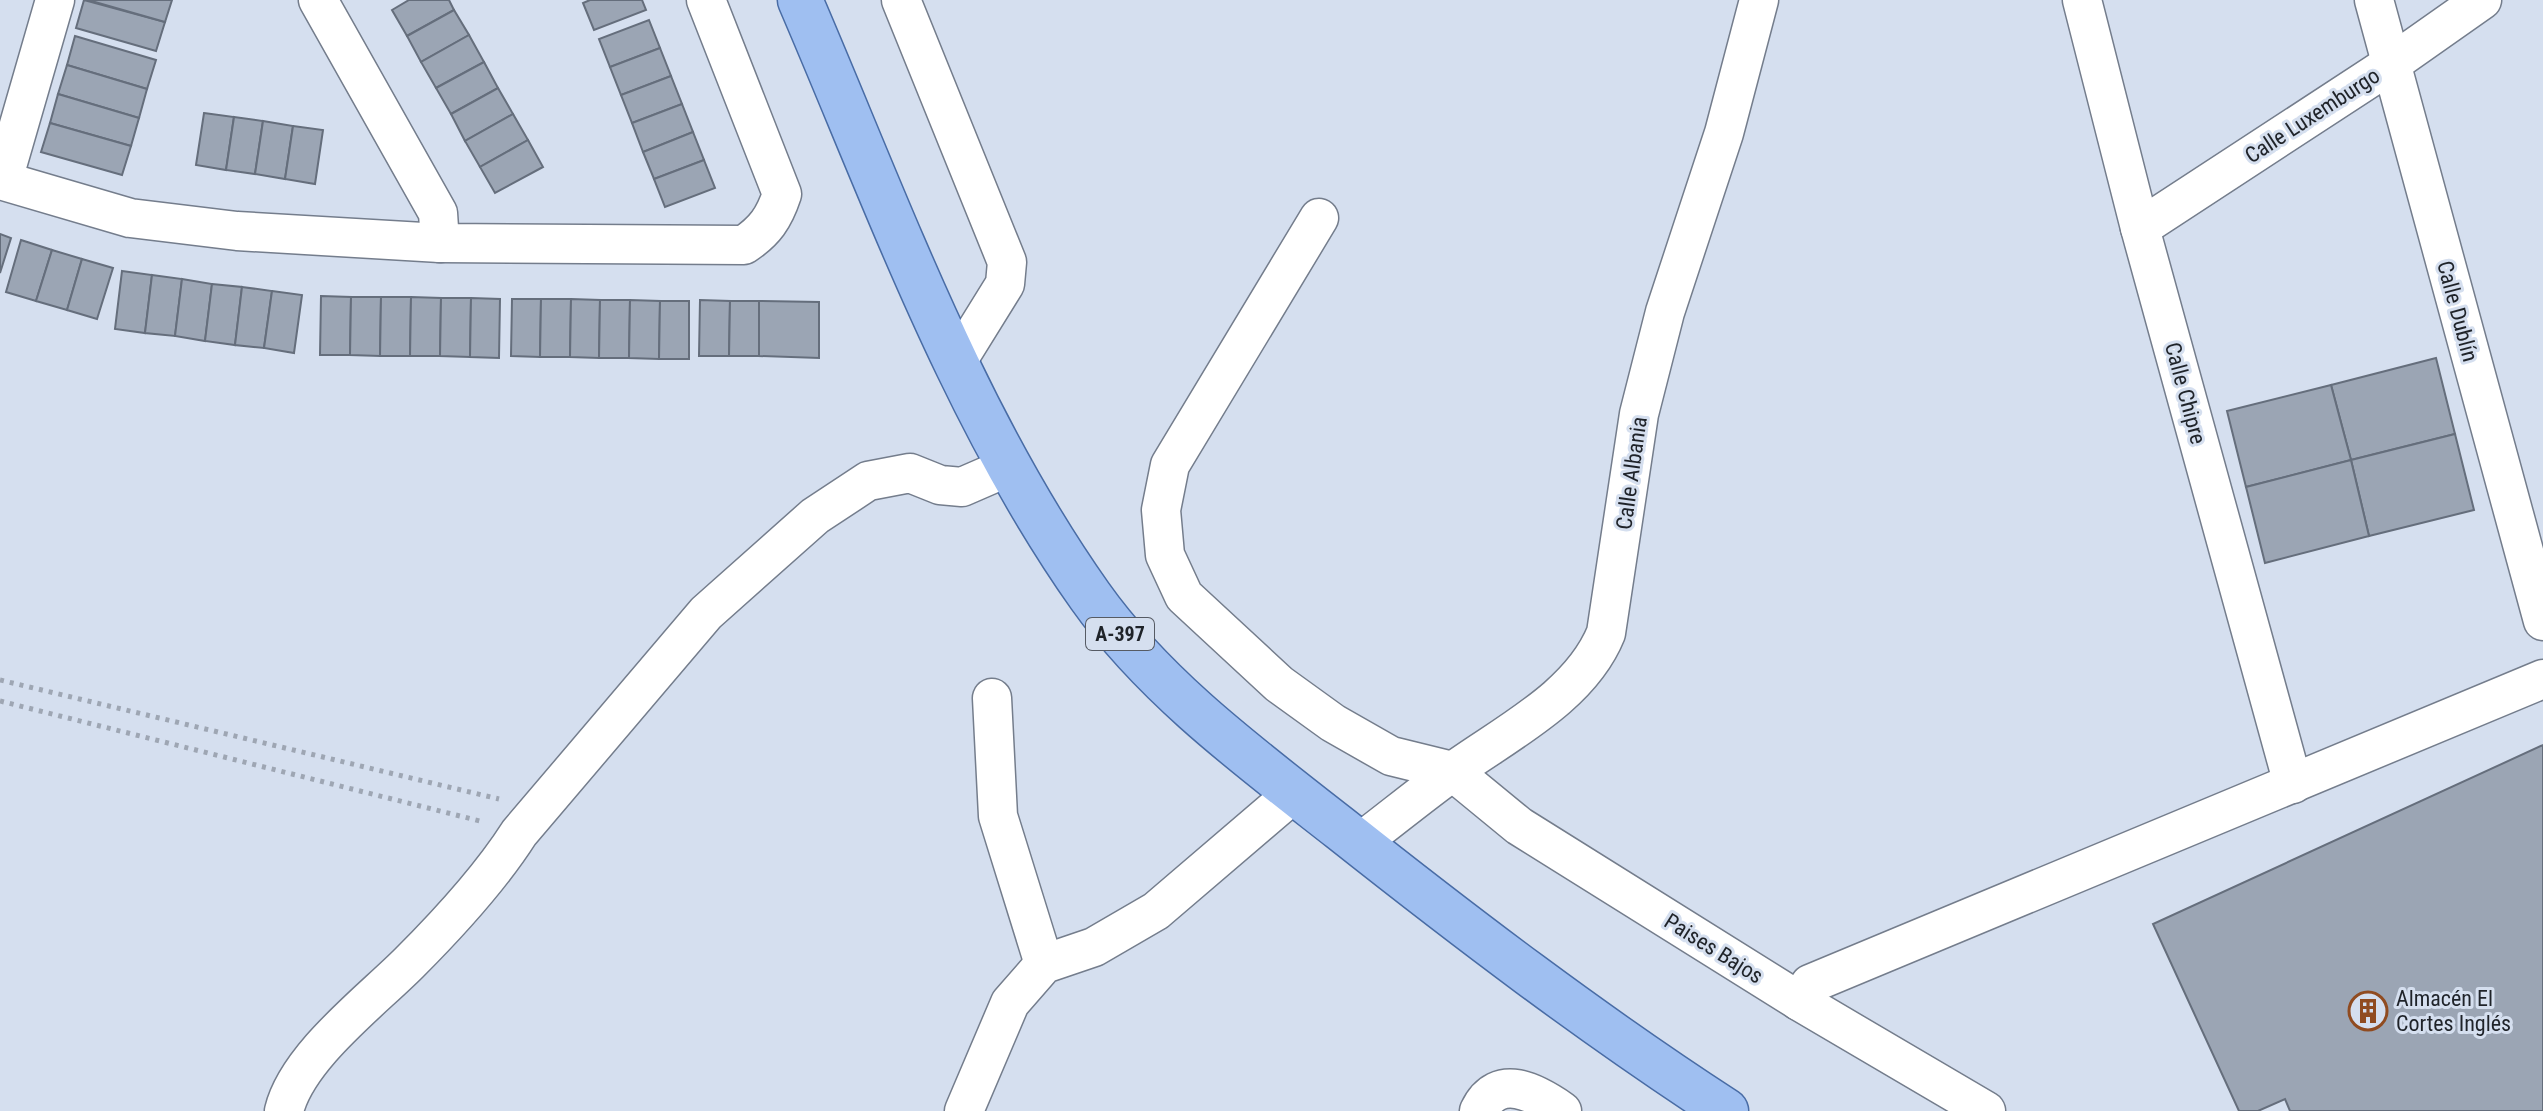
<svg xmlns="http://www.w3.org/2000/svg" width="2543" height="1111" font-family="'Roboto Condensed',sans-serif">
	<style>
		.building { fill: #9ba5b4; stroke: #656e7c; stroke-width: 2 }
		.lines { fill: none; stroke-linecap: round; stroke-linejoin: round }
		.minor-casing { stroke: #747d8c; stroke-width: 41 }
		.major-casing { stroke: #496ca5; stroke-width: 47 }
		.path { stroke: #9ea6b3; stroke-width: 5; stroke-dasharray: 4 6; stroke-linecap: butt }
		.minor { stroke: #fff; stroke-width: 38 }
		.major { stroke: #9fbff1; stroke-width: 44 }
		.labels { text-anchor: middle; stroke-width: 6; stroke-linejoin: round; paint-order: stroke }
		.shield { fill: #d5dfef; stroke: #565b64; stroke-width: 2 }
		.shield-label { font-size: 20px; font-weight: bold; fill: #1f2329 }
		.street-label { font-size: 22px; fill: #1f2329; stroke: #d5dfef }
		.poi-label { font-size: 22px; fill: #1f2329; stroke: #d5dfef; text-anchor: start }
	</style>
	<rect width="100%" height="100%" fill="#d5dfef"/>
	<g class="building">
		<path d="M84,0L165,22L156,51L76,28Z"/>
		<path d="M88,0H172L165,22Z"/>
		<path d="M409,0H449L454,10L407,36L392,10Z"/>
		<path d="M590,0H642L646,10L594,30L583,3Z"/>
		<path d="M454,10L469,35L421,62L407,36Z"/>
		<path d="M649,20L660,48L610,67L599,39Z"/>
		<path d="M469,35L484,62L436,88L421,62Z"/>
		<path d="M75,36L156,60L147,89L67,65Z"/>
		<path d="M660,48L671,76L621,95L610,67Z"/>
		<path d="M484,62L498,88L451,114L436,88Z"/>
		<path d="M67,65L147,89L139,118L58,94Z"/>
		<path d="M671,76L682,104L632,123L621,95Z"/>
		<path d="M498,88L513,114L465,141L451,114Z"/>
		<path d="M58,94L139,118L131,146L50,123Z"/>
		<path d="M682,104L693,132L643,152L632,123Z"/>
		<path d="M204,113L234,117L226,170L196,165Z"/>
		<path d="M513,114L528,140L480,167L465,141Z"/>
		<path d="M234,117L263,121L255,174L226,170Z"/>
		<path d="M263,121L293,126L285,179L255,174Z"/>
		<path d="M50,123L131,146L122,175L41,152Z"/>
		<path d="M293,126L323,130L315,184L285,179Z"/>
		<path d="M693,132L704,160L654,179L643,152Z"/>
		<path d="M528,140L543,167L495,193L480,167Z"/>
		<path d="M704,160L715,188L665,207L654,179Z"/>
		<path d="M0,234L11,238L0,273Z"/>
		<path d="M21,240L52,250L36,301L6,292Z"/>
		<path d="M52,250L82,259L67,310L36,301Z"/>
		<path d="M82,259L113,268L97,319L67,310Z"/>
		<path d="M122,271L152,275L145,333L115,329Z"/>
		<path d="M152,275L182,279L175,336L145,333Z"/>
		<path d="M182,279L212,284L205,341L175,336Z"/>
		<path d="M212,284L242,287L235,345L205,341Z"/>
		<path d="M242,287L272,291L264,348L235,345Z"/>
		<path d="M272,291L302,295L294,353L264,348Z"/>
		<path d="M321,296L351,297L350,355H320Z"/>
		<path d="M351,297H381L380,356L350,355Z"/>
		<path d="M381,297H411L410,356H380Z"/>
		<path d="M411,297L441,298L440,356H410Z"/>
		<path d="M441,298H471L470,357L440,356Z"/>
		<path d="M471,298L500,299L499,358L470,357Z"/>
		<path d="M512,299H541L540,357L511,356Z"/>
		<path d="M541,299H571L570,357H540Z"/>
		<path d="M571,299L600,300L599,358L570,357Z"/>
		<path d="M600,300H630L629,358H599Z"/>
		<path d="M630,300L660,301L659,359L629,358Z"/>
		<path d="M700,300L730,301L729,356H699Z"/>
		<path d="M660,301H689V359H659Z"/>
		<path d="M730,301H759V356H729Z"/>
		<path d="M759,301L819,302V358L759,356Z"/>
		<path d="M2436,358L2455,434L2351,460L2331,385Z"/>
		<path d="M2331,385L2351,460L2246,487L2227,411Z"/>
		<path d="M2455,434L2474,510L2369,536L2351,460Z"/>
		<path d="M2351,460L2369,536L2265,563L2246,487Z"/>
		<path d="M2543,745V1111H2290L2285,1099L2258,1111H2239L2153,924Z"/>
	</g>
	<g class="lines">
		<defs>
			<g id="minor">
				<path d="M318,0L438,213L440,243"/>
				<path d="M901,0L1007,262L1005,284L956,363"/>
				<path d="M2082,0L2140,228L2293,784"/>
				<path d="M2374,0L2543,621"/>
				<path d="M0,180L130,218L237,231L440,243L744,245C765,231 774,218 782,194L706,0"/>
				<path d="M3,180L55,0"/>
				<path d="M1319,218L1170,465L1161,510L1165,555L1184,596L1279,684L1333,723L1391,756L1452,771L1519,826L1799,1001L1986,1111"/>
				<path d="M2140,228L2391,64L2482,0"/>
				<path d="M992,698L998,816L1044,964"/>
				<path d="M1358,844C1390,820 1420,795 1452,772C1506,733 1580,697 1606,633L1639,414L1665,312L1724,133L1759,0"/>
				<path d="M1799,1001L1810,984L2543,679"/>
				<path d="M284,1111C297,1057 370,1002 409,963C448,924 489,880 519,833L706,613L815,516L868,481L910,473L940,485L962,487L1008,467"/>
				<path d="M964,1111L1010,1003L1044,964L1094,947L1156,911L1294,793"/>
				<path d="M1479,1111C1498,1071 1536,1093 1562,1111"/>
			</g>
			<path id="major" d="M800,0C887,202 962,415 1090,596C1155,688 1253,760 1341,829C1466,928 1592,1024 1726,1111"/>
		</defs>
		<use href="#minor" class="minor-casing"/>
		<use href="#major" class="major-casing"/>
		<g class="path">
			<path d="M0,680L499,799"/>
			<path d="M0,701L484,822"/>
		</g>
		<use href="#minor" class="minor"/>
		<use href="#major" class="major"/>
	</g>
	<defs>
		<symbol id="building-ring" viewBox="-11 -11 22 22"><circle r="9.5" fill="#d5dfef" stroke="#904b20" stroke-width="1.5"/><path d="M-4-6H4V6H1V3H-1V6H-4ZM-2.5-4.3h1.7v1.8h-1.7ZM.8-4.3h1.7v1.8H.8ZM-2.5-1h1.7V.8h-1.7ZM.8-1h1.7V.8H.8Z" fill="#904b20"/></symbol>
	</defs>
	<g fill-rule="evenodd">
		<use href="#building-ring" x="2346" y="989" width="44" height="44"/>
	</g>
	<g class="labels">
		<rect class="shield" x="1086" y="618" width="68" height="32" rx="6"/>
		<g class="shield-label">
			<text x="1120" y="641">A-397</text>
		</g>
		<g class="street-label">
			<text transform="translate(2312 115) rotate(-33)" y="8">Calle Luxemburgo</text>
			<text transform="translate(2458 311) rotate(75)" y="8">Calle Dublín</text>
			<text transform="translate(2186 393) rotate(75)" y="8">Calle Chipre</text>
			<text transform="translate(1631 473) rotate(-82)" y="8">Calle Albania</text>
			<text transform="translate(1714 948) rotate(32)" y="8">Paises Bajos</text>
		</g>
		<g class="poi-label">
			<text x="2396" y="1006">Almacén El<tspan x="2396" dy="25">Cortes Inglés</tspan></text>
		</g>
	</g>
</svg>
